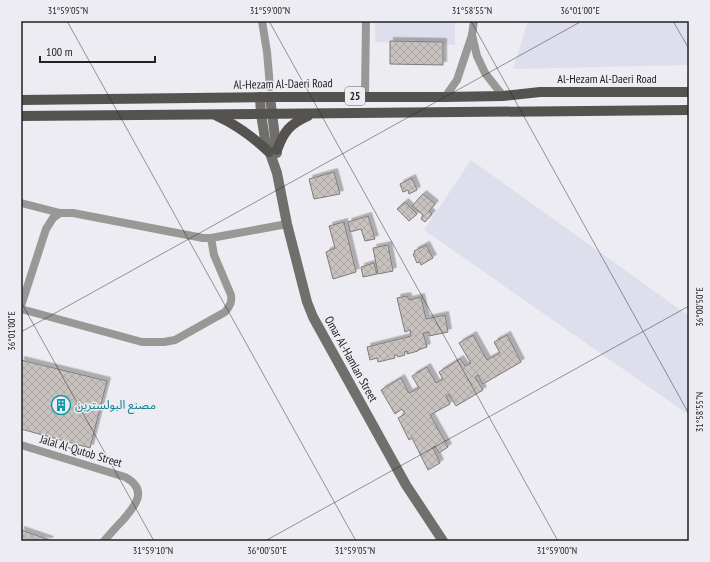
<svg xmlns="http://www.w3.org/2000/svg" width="710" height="562" font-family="'PT Sans Narrow','Noto Sans Arabic',sans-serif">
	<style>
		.built { fill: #dedfec }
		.building { fill: url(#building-cross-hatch); stroke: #817b79; filter: url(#shadow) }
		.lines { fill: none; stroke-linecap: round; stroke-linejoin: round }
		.street { stroke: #999896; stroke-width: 8 }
		.secondary { stroke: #716f6c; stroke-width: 10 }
		.primary { stroke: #55534f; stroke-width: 10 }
		.ticks { fill: none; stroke: #222224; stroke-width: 1; stroke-opacity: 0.45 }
		.labels { text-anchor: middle; stroke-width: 3; stroke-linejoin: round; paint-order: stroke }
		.shield { fill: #ececf2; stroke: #5f5f62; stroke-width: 1 }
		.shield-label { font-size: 11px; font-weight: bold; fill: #222224 }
		.street-label { font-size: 12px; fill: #222224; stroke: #ececf2 }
		.culture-label { font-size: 12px; fill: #0d838f; stroke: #ececf2; text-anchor: start }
		.neatline { fill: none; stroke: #222224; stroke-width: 1.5 }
		.ticks-label { font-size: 10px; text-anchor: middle; fill: #222224 }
	</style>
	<defs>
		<pattern id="building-cross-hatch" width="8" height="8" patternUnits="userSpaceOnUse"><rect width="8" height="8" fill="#c8c2bf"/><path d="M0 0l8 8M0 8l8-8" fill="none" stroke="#aca6a4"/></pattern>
		<filter id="shadow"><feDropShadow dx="3.5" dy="-3.5" stdDeviation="0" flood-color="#0004"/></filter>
	</defs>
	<rect width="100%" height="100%" fill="#ececf2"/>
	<g class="built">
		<path d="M375,21H455V45L375,42Z"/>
		<path d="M528,21H689V65L513,69Z"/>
		<path d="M471,160L689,316V415L424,230Z"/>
	</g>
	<g class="building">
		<path d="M390,41L443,42V65L390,64Z"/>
		<path d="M334,172L340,194L314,199L309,179Z"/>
		<path d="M412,178L417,190L409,194L408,190L403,192L400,184Z"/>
		<path d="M423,194L435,204L429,211L432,214L425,222L421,219L423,215L412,206Z"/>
		<path d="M405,202L417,214L409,221L397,209Z"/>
		<path d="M368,216L375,239L365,241L361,229L350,232L348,222Z"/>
		<path d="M344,222L356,272L333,279L326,252L335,248L329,226Z"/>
		<path d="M388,245L393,271L378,274L373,248Z"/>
		<path d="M426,245L433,258L421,265L420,262L417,263L413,254L415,253L414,251Z"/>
		<path d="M374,263L377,274L363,277L361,267Z"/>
		<path d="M407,296L409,300L421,297L426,319L445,315L448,332L429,336V332L423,333L427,347L418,350V351L407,354V351L404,352L405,355L398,357L397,355H394L395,358L378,362L377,358L370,360L367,347L411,336L410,330L405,332L397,298Z"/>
		<path d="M473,335L487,360L500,353L494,342L507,335L521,362L483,384L478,375L475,377L483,390L456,406L449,394L446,396L450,404L430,415L448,447L439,453L435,446L433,448L440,463L428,470L412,438L409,440L398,418L405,414L402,409L395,414L381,390L401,378L409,393L419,388L412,376L427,367L436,383L443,379L439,372L460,359L465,366L471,363L459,343Z"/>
		<path d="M21,360L107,381L90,448L21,429Z"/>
		<path d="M21,530L50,540L49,541H21Z"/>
	</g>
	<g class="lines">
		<g class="street">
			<path d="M262,21L267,52L270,87"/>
			<path d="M472,35L477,56L485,73L503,96"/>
			<path d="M365,96L366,21"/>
			<path d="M445,97L457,80L472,35L474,21"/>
			<path d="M21,203L60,213H73L203,238H211L287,224"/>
			<path d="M21,306L46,229L53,218L60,213"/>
			<path d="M21,309L142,342H164L175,340L225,312C230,306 232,302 231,295L214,255L211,238"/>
			<path d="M21,445L125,477C149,490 135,506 123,520C116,527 110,534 104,541"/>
		</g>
		<g class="secondary">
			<path d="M260,97L261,114L265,139L277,173L287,224L307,302L313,317L406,485L443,541"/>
			<path d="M270,97L277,153"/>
		</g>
		<g class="primary">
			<path d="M21,100L270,97H445L503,96L540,92H689"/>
			<path d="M21,116L689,110"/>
			<path d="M217,116C237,125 253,137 269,152"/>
			<path d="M277,150C284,131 290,124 308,116"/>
		</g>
	</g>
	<path class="ticks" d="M67,21L356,541M269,21L558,541M471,21L689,414M673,21L689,49M21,302L154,541M21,332L582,21M265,541L689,306"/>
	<defs>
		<symbol id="building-ring" viewBox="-11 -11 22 22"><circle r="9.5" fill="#ececf2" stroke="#0f9aa8" stroke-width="1.5"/><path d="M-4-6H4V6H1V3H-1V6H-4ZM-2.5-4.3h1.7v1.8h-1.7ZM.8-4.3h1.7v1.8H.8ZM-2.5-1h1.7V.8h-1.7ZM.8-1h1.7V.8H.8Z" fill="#0f9aa8"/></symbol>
	</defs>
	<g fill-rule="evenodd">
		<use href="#building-ring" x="50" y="394" width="22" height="22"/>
	</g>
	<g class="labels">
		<rect class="shield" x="345" y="87" width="20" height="18" rx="3"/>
		<g class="shield-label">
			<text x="355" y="100">25</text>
		</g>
		<g class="street-label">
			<text x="607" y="83">Al-Hezam Al-Daeri Road</text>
			<text transform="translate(283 84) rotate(-1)" y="4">Al-Hezam Al-Daeri Road</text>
			<text transform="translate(351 359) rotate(61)" y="4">Omar Al-Hamlan Street</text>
			<text transform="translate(81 451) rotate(17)" y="4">Jalal Al-Qutob Street</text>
		</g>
		<g class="culture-label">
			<text x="75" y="409">مصنع البولسترين</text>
		</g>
	</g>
	<rect width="710" height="562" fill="none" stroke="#ececf2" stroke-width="44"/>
	<path d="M40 56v6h115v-6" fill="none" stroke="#222224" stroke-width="2"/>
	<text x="46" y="56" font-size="12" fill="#222224" stroke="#ececf2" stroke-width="3" paint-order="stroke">100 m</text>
	<rect x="22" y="22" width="666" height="518" class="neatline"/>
	<g class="ticks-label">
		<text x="68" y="14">31°59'05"N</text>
		<text x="270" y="14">31°59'00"N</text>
		<text x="472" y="14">31°58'55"N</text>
		<text x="580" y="14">36°01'00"E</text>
		<text transform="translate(699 307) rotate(-90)" y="4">36°00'50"E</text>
		<text transform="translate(11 331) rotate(-90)" y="4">36°01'00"E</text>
		<text transform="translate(699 412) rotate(-90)" y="4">31°58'55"N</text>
		<text x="153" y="554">31°59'10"N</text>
		<text x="267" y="554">36°00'50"E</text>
		<text x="355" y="554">31°59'05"N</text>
		<text x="557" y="554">31°59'00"N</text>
	</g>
</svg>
